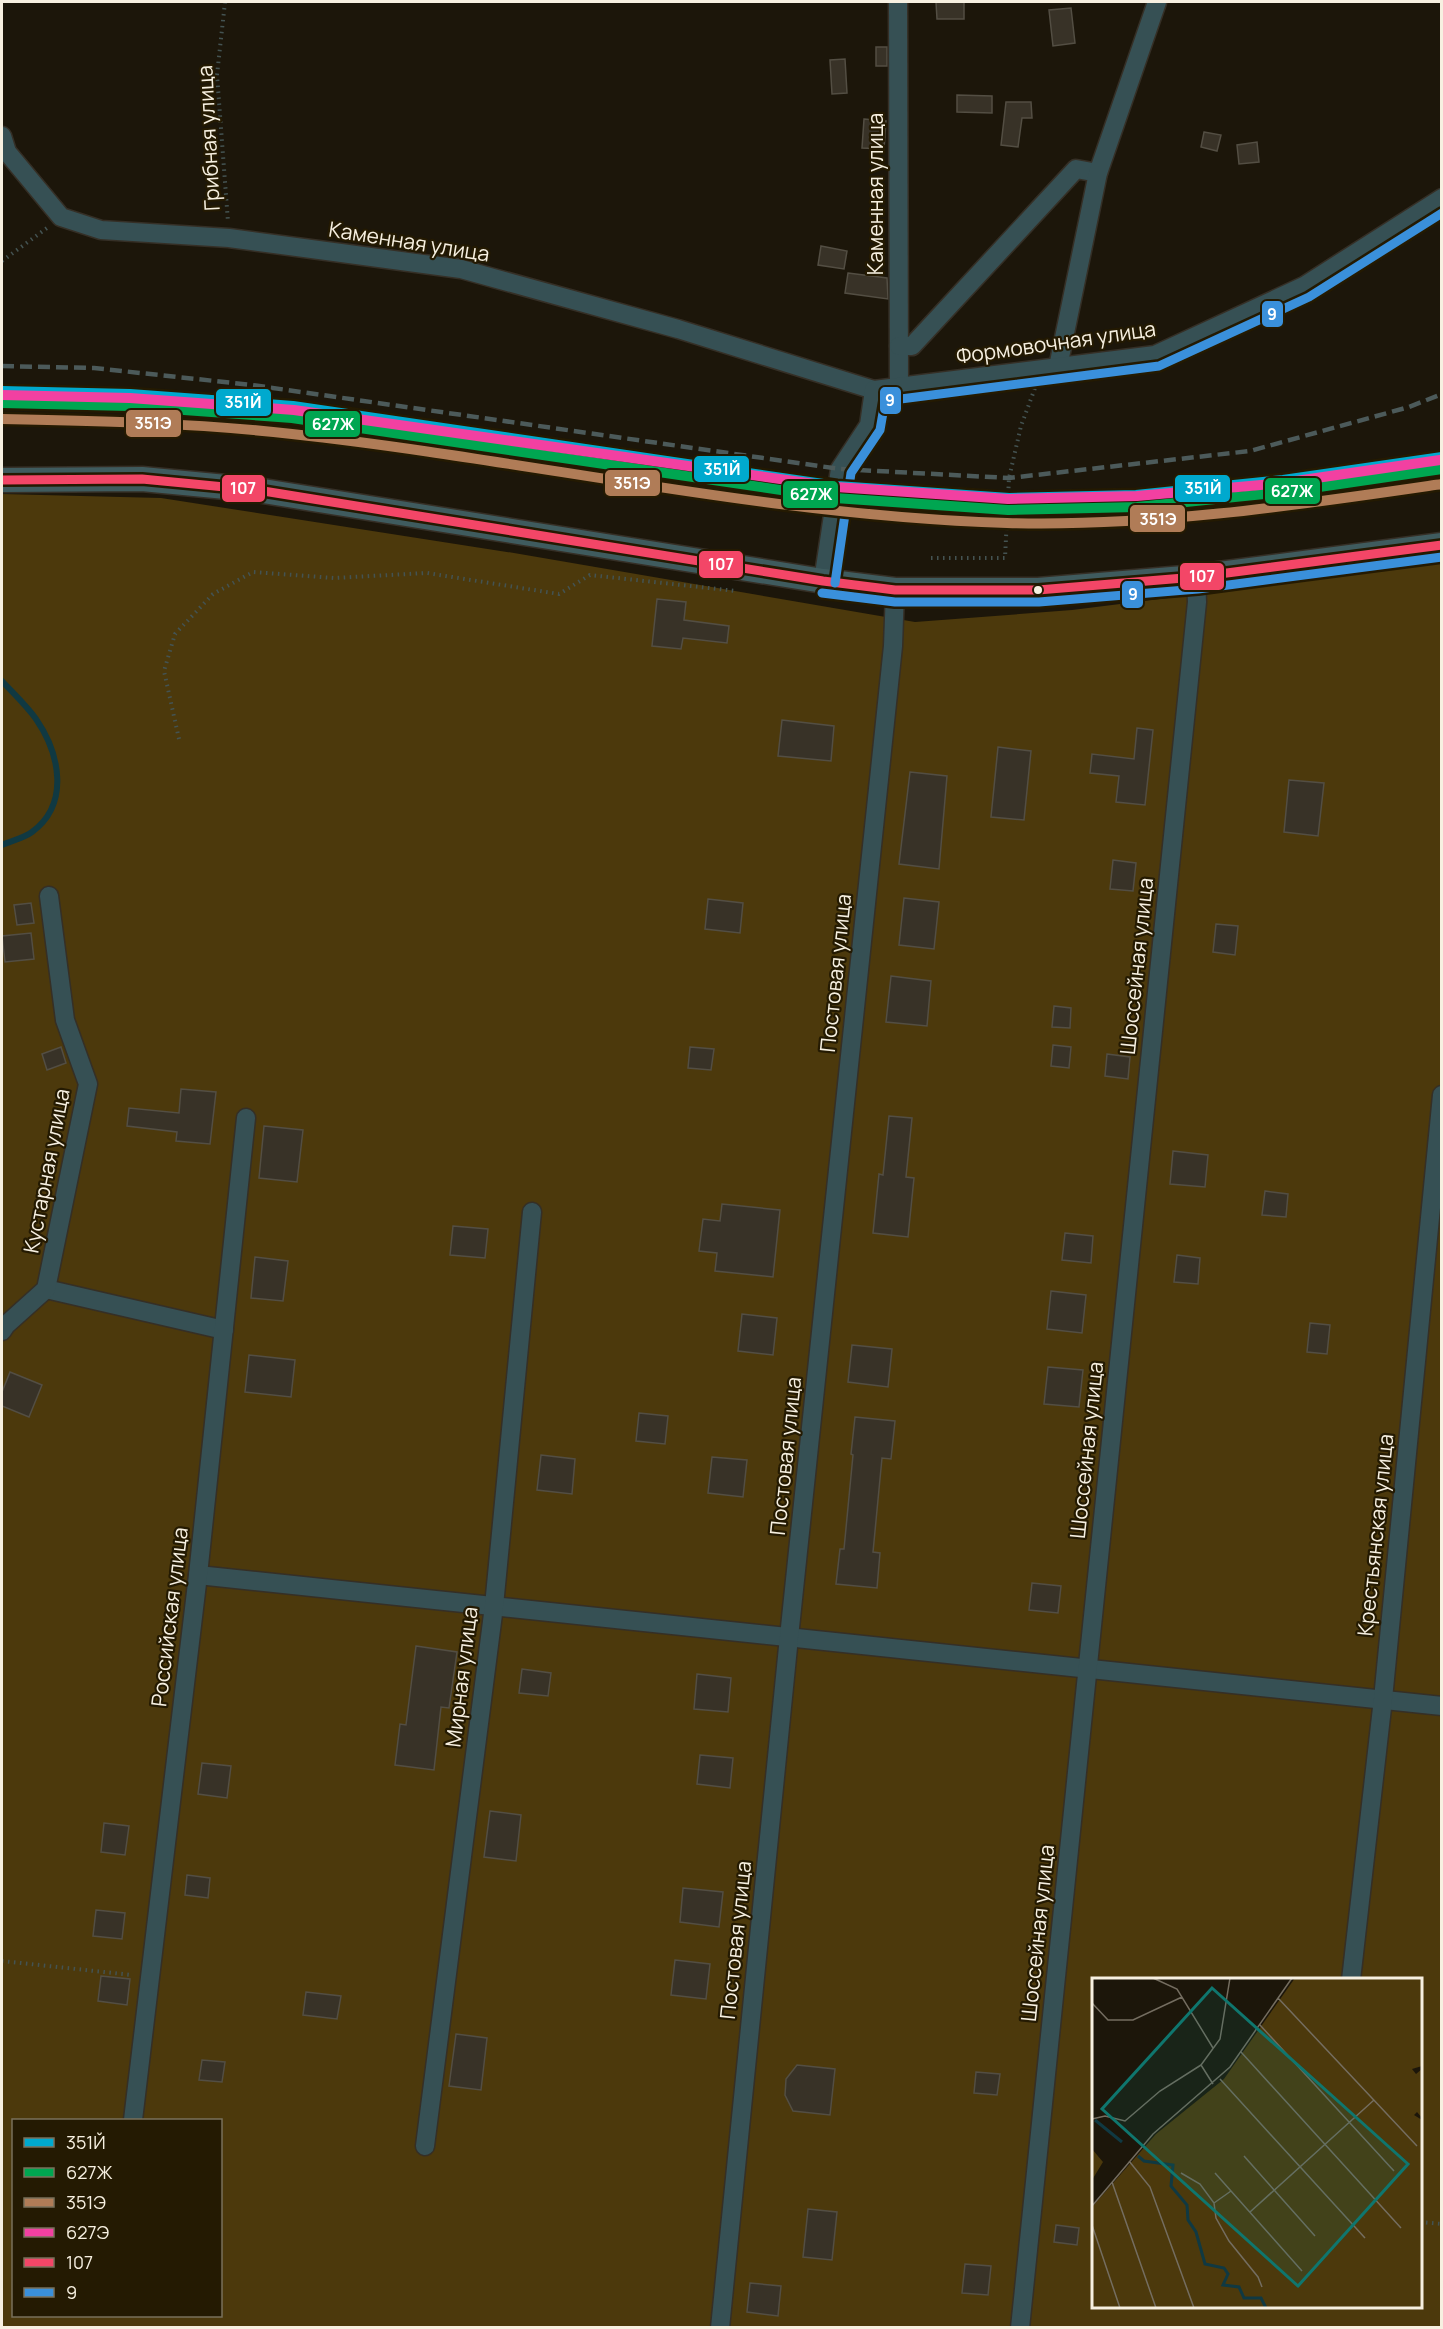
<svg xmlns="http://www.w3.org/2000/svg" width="1443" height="2329" font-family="Manrope,sans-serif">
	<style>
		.green { fill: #4c390c; fill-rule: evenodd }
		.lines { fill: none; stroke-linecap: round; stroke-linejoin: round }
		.stream { stroke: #103942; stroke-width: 6 }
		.building { fill: #383227; stroke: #534e43; stroke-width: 1.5 }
		.minor-casing { stroke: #352f26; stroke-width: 21 }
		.major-casing { stroke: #352f26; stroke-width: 27 }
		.path { stroke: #445352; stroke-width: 4; stroke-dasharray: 1.5 4.5; stroke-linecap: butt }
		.minor { stroke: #365054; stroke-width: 18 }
		.major { stroke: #3f5b5e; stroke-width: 24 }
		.rail { stroke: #4c5a5a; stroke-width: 4.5; stroke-dasharray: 12 6; stroke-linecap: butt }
		.bus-1-casing { stroke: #241a02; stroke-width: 14 }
		.bus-2-casing { stroke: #241a02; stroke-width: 14 }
		.bus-1 { stroke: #f34667; stroke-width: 9 }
		.bus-2 { stroke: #3a90db; stroke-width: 9 }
		.rail-1-casing { stroke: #241a02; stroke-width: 15 }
		.rail-2-casing { stroke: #241a02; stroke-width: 15 }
		.rail-3-casing { stroke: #241a02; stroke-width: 15 }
		.rail-4-casing { stroke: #241a02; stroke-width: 15 }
		.rail-1 { stroke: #00a9ce; stroke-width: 10 }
		.rail-2 { stroke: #00a651; stroke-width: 10 }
		.rail-3 { stroke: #b07c57; stroke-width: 10 }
		.rail-4 { stroke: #f240a1; stroke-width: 10 }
		.bus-dot { fill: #f7f0e1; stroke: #241a02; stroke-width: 2 }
		.labels { text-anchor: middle; stroke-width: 4.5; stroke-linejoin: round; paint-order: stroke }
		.street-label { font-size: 21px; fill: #f7f0e1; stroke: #241a02 }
		.inset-river { fill: none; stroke: #103942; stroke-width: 3 }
		.inset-road { fill: none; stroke: #746d60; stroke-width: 1.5 }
		.view { fill: #0f766e; fill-opacity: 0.15; stroke: #0f766e; stroke-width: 3 }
		.inset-edge { fill: none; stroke: #f7f0e1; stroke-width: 3 }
		.line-badge { stroke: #241a02; stroke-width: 2 }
		.badge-label { font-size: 16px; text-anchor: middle; font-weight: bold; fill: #fff }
	</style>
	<rect width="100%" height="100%" fill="#1c160a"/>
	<path class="green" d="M2,494L161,498L514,553L915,622L1072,610L1327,578L1441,560V2327H2ZM1094,1980H1420V2306H1094ZM14,2120H220V2316H14Z"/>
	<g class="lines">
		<path class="stream" d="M2,681C13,693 27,706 36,719C60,754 70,804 32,832C24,838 11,841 2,845"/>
	</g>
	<g class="building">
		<path d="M936,2H964V19H937Z"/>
		<path d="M1071,8L1075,43L1053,46L1049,10Z"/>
		<rect x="876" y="47" width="11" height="19"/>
		<path d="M845,59L847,93L832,94L830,60Z"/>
		<path d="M957,95L992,96V113L957,112Z"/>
		<path d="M1006,102H1031L1032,118H1022L1018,147L1001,145Z"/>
		<path d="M864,119L886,121L884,149L862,148Z"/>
		<path d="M1204,132L1221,135L1217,151L1201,147Z"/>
		<path d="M1257,142L1259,162L1239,164L1237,145Z"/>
		<path d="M821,246L847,251L844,269L818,265Z"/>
		<path d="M848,273L887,278L888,299L845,293Z"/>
		<path d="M657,599L686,602L684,620L729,626L727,643L683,638L681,649L652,646Z"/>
		<path d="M782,720L834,726L831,761L778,756Z"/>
		<path d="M1137,728L1153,730L1145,805L1116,802L1119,776L1090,773L1092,754L1134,759Z"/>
		<path d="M998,747L1031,751L1024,820L991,817Z"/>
		<path d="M910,772L947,776L939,869L899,864Z"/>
		<path d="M1289,780L1324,783L1318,836L1284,832Z"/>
		<path d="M1113,860L1136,863L1133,891L1110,889Z"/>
		<path d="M904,898L939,902L934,949L899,945Z"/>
		<path d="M708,899L743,903L740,933L705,929Z"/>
		<path d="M31,903L34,923L17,925L14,905Z"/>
		<path d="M1216,924L1238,926L1235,955L1213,952Z"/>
		<path d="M31,933L34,959L5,962L2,936Z"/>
		<path d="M891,976L931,981L927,1026L886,1022Z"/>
		<path d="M1054,1006L1071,1008L1070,1028L1052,1027Z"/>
		<path d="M1053,1045L1071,1047L1069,1068L1051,1066Z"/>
		<path d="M61,1047L66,1063L47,1070L42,1054Z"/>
		<path d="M690,1047L714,1049L711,1070L688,1068Z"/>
		<path d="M1107,1054L1130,1057L1128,1079L1105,1076Z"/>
		<path d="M181,1089L216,1092L210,1144L176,1141L177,1132L127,1126L129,1108L179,1113Z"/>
		<path d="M889,1116L912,1118L906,1177L914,1178L908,1237L873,1233L879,1174L883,1175Z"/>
		<path d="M264,1126L303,1130L297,1182L259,1178Z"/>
		<path d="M1173,1151L1208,1155L1205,1187L1170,1184Z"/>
		<path d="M1265,1191L1288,1194L1286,1217L1262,1215Z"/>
		<path d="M722,1204L780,1210L773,1277L715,1271L717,1253L699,1251L703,1219L720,1221Z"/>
		<path d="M453,1226L488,1229L485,1258L450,1255Z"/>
		<path d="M1065,1233L1093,1236L1091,1263L1062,1260Z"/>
		<path d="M1177,1255L1200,1258L1198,1284L1174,1282Z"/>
		<path d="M255,1257L288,1261L283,1301L251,1298Z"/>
		<path d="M1051,1291L1086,1295L1082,1333L1047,1329Z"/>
		<path d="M742,1314L777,1318L773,1355L738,1351Z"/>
		<path d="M1310,1323L1330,1325L1327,1354L1307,1352Z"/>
		<path d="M852,1345L892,1349L888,1387L848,1382Z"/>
		<path d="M249,1355L295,1360L291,1397L245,1392Z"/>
		<path d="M1048,1367L1083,1370L1079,1407L1044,1404Z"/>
		<path d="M10,1372L42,1385L29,1417L2,1406V1392Z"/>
		<path d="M639,1413L668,1416L665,1444L636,1441Z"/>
		<path d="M855,1417L895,1421L891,1459L882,1458L873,1552L880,1553L877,1588L836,1584L840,1549H844L853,1455L851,1454Z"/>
		<path d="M541,1455L575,1459L572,1494L537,1490Z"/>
		<path d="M712,1457L747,1460L743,1497L708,1493Z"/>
		<path d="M1032,1583L1061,1586L1058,1613L1029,1610Z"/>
		<path d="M416,1646L457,1652L449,1708L441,1707L434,1770L395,1765L400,1724L406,1725Z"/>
		<path d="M522,1669L551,1673L548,1696L519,1693Z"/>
		<path d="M697,1674L731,1678L728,1712L694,1709Z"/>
		<path d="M700,1755L733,1758L730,1788L697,1784Z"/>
		<path d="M202,1763L231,1766L227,1798L198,1794Z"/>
		<path d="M490,1811L521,1815L516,1861L484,1857Z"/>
		<path d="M104,1823L129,1826L125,1855L101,1852Z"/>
		<path d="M187,1875L210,1878L208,1898L185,1895Z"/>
		<path d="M683,1888L723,1892L719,1927L680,1922Z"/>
		<path d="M96,1910L125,1913L122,1939L93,1936Z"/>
		<path d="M675,1960L710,1964L706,1999L671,1995Z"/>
		<path d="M101,1976L130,1979L127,2005L98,2001Z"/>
		<path d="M306,1992L341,1996L337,2019L303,2015Z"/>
		<path d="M456,2034L487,2038L481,2090L449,2086Z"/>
		<path d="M202,2060L225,2062L222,2082L199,2080Z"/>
		<path d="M797,2065L835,2069L830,2115L793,2111L785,2095L786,2079Z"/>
		<path d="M976,2072L1000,2074L997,2095L974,2093Z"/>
		<path d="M808,2209L837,2212L832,2260L803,2257Z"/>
		<path d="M1056,2225L1079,2228L1077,2245L1054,2242Z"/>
		<path d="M965,2264L991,2266L988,2295L962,2293Z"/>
		<path d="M750,2283L781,2286L778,2316L747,2312Z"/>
	</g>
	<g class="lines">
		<defs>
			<g id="minor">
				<path d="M898,2L899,387"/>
				<path d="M2,136L7,152L61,217L101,230L229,238L461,269L678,329L874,390"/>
				<path d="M899,346H912L1076,169L1098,173"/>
				<path d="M1058,367L1098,173L1157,2"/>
				<path d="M823,581L840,469L869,425L874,390L1155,355L1304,286L1442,198"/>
				<path d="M46,1289L224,1330"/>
				<path d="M2,1331L6,1325L46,1289L88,1084L65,1020L49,896"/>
				<path d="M198,1575L1442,1706"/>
				<path d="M1351,1980L1383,1699L1442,1095"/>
				<path d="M133,2120L198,1575L246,1118"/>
				<path d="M425,2146L494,1606L532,1212"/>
				<path d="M720,2328L789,1637L893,646L895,590"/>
				<path d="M1020,2328L1197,602L1196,577"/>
			</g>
			<path id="major" d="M2,480L142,479L257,490L823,581L895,590H1038L1196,577L1442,545"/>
		</defs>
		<use href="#minor" class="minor-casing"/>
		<use href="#major" class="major-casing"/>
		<g class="path">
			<path d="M225,2L217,75L228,222"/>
			<path d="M2,261L47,228"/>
			<path d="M931,558H1005L1009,478L1021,426L1035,388"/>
			<path d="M179,739L164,671L175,634L213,594L253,572L334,578L427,573L559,594L590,575L736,591"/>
			<path d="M2,1961L132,1975"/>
			<path d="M1420,2222L1442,2224"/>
		</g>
		<use href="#minor" class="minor"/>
		<use href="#major" class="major"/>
		<path class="rail" d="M2,366L94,368L252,385L840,469L1009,478L1250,451L1409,407L1442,394"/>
		<defs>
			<path id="bus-1" d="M2,480L142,479L257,490L823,581L895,590H1038L1196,577L1442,545"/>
			<g id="bus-2">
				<path d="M835,583L851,473L880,430L885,401L1159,366L1309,297L1442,213"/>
				<path d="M822,593L895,602H1039L1198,589L1442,557"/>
			</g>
		</defs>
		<use href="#bus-1" class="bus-1-casing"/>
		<use href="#bus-2" class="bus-2-casing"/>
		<use href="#bus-1" class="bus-1"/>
		<use href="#bus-2" class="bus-2"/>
		<defs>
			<path id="rail-1" d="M2,391L130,394L293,406L837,486L1009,498L1136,495L1283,480L1442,457"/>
			<path id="rail-2" d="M2,403L129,406L292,418L835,498L1008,510L1137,507L1285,492L1442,469"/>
			<path id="rail-3" d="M2,419C99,421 196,423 292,434C530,460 767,516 1007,523C1153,527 1298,505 1442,484"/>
			<path id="rail-4" d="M2,395L130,398L294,410L836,487L1008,499L1137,496L1282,483L1440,460"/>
		</defs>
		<use href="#rail-1" class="rail-1-casing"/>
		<use href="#rail-2" class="rail-2-casing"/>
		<use href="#rail-3" class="rail-3-casing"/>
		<use href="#rail-4" class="rail-4-casing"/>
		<use href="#rail-1" class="rail-1"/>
		<use href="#rail-2" class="rail-2"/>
		<use href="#rail-3" class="rail-3"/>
		<use href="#rail-4" class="rail-4"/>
	</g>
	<circle class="bus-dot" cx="1038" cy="590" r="5"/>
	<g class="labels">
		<g class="street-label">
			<text transform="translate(209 138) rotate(-93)" y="7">Грибная улица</text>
			<text transform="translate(876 194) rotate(-90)" y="7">Каменная улица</text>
			<text transform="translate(409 242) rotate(9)" y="7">Каменная улица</text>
			<text transform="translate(1056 343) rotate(-8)" y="7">Формовочная улица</text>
			<text transform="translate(1137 966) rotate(-84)" y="7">Шоссейная улица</text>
			<text transform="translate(836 973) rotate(-84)" y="7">Постовая улица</text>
			<text transform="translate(47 1171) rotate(-79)" y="7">Кустарная улица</text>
			<text transform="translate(1087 1450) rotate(-84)" y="7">Шоссейная улица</text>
			<text transform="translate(786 1456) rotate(-84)" y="7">Постовая улица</text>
			<text transform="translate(1376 1535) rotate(-84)" y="7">Крестьянская улица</text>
			<text transform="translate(170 1617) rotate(-83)" y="7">Российская улица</text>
			<text transform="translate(462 1677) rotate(-83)" y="7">Мирная улица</text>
			<text transform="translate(1038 1933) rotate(-84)" y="7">Шоссейная улица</text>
			<text transform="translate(736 1940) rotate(-84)" y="7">Постовая улица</text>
		</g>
	</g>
	<g transform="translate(1092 1978)">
		<rect width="330" height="330" fill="#1c160a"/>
		<path d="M203,0H330V88L320,91L324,96L330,91V140L325,134L322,137L330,142V330H0V229L64,156L132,101ZM0,171L11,184L0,202Z" fill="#4c390c"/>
		<path class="inset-river" d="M3,142L30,164M46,178L52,183L81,187L79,208L95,227L96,242L104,254L113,286L132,290L136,296L131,307L147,309L152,320H169L174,330"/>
		<path class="inset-road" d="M61,0L85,11L121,70M186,20L325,168M0,25L16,42H41L90,19M168,47L302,193M149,74L309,250M128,101L273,260M121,106L109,87L128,61L138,0M0,141L13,138L33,143L68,113L109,87M152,178L223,258M37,183L58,209L102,330M89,195L108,206L122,225L124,240L137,263L166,299L170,309M123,195L210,293M20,204L64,330M122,225L139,213M0,228L61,156L138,89L200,0M158,234L282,122M0,247L28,330"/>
		<path class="view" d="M120,10L316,186L206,308L10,131Z"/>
		<rect width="330" height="330" class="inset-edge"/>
	</g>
	<g class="line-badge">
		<rect x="1261" y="300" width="23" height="28" rx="6" fill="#3a90db"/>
		<rect x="879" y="386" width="23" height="29" rx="6" fill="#3a90db"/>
		<rect x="215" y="388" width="57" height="29" rx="6" fill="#00a9ce"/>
		<rect x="125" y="409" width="57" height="29" rx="6" fill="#b07c57"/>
		<rect x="304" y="410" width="57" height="28" rx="6" fill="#00a651"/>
		<rect x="693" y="455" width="57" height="28" rx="6" fill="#00a9ce"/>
		<rect x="604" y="469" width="57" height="28" rx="6" fill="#b07c57"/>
		<rect x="1174" y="474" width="57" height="29" rx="6" fill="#00a9ce"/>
		<rect x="221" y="474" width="45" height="29" rx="6" fill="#f34667"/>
		<rect x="1264" y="477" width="57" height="28" rx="6" fill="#00a651"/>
		<rect x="782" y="480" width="57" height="29" rx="6" fill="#00a651"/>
		<rect x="1129" y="504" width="57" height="29" rx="6" fill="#b07c57"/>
		<rect x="698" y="550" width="46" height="29" rx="6" fill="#f34667"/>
		<rect x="1179" y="562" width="46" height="29" rx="6" fill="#f34667"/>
		<rect x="1121" y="580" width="23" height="29" rx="6" fill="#3a90db"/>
	</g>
	<g class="badge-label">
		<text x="1272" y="320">9</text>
		<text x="890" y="406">9</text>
		<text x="243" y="408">351Й</text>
		<text x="153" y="429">351Э</text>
		<text x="333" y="430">627Ж</text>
		<text x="722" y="475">351Й</text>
		<text x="632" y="489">351Э</text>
		<text x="1203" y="494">351Й</text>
		<text x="243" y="494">107</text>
		<text x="1292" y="497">627Ж</text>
		<text x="811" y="500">627Ж</text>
		<text x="1158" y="525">351Э</text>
		<text x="721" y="570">107</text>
		<text x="1202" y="582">107</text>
		<text x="1133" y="600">9</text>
	</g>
	<rect width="1443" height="2329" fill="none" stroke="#f7f0e1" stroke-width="6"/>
	<rect x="12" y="2119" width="210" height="198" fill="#241a02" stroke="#78705b" stroke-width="1.5"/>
	<rect x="24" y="2138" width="30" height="9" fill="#00a9ce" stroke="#78705b" stroke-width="1.5"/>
	<text x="66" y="2149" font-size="18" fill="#f7f0e1">351Й</text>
	<rect x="24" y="2168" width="30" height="9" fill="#00a651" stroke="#78705b" stroke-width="1.5"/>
	<text x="66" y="2179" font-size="18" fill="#f7f0e1">627Ж</text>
	<rect x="24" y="2198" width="30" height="9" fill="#b07c57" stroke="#78705b" stroke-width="1.5"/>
	<text x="66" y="2209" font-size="18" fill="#f7f0e1">351Э</text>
	<rect x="24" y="2228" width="30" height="9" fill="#f240a1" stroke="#78705b" stroke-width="1.5"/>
	<text x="66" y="2239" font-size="18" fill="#f7f0e1">627Э</text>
	<rect x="24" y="2258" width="30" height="9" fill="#f34667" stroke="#78705b" stroke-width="1.5"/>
	<text x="66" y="2269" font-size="18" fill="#f7f0e1">107</text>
	<rect x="24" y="2288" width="30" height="9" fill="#3a90db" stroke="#78705b" stroke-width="1.5"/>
	<text x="66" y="2299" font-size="18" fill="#f7f0e1">9</text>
</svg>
